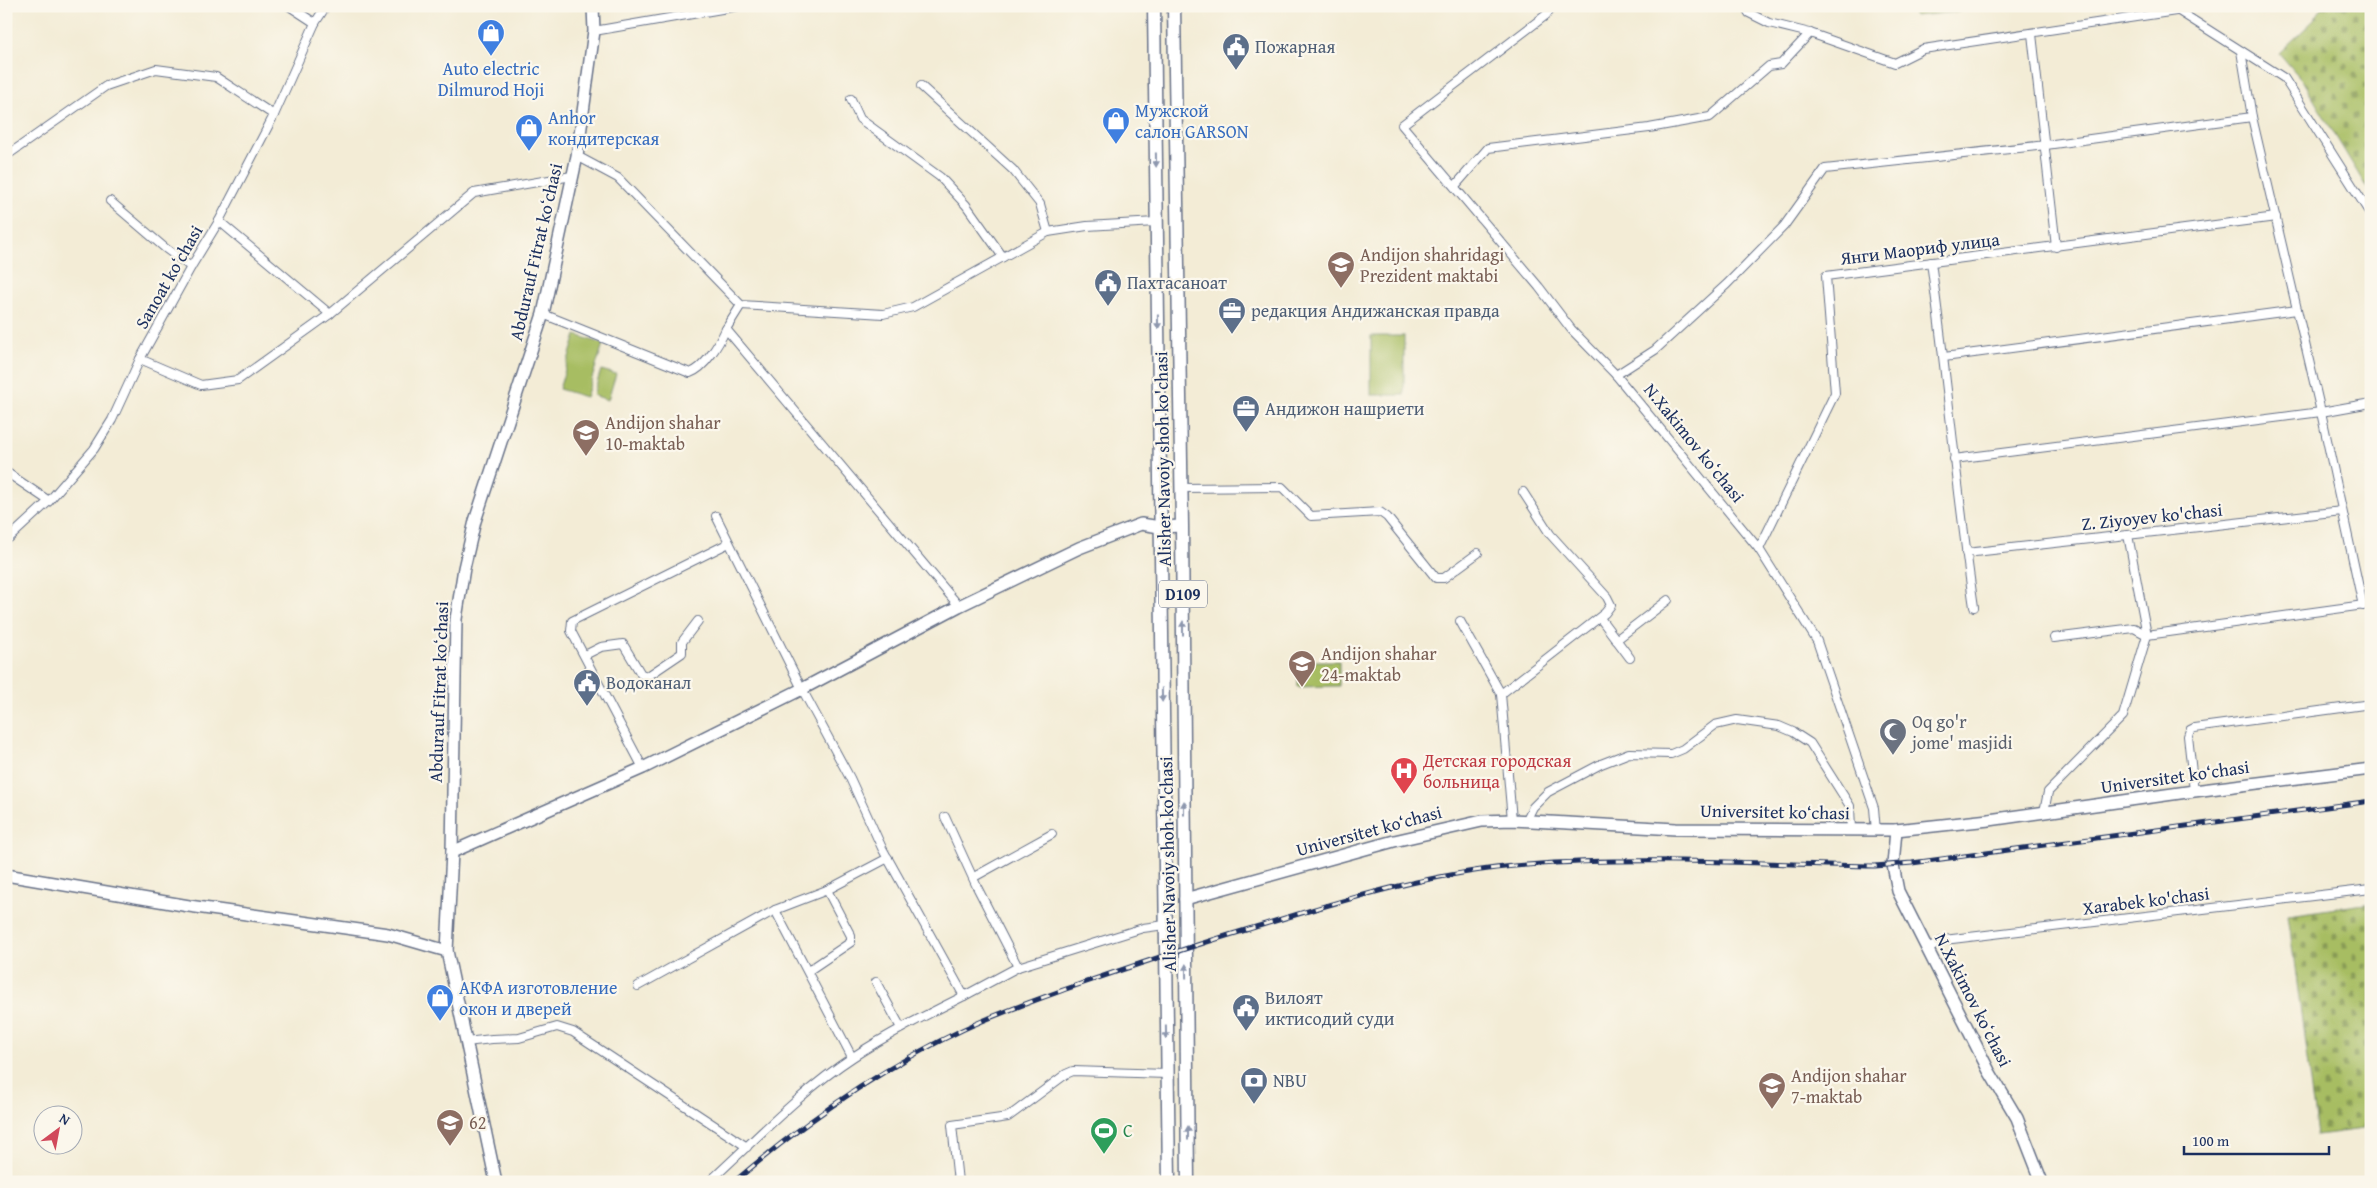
<svg xmlns="http://www.w3.org/2000/svg" width="2377" height="1188" font-family="'Gentium Book Plus',serif">
	<style>
		.cemetery { fill: url(#cemetery-stones); stroke: #617660 }
		.park { fill: #a7bd62; stroke: #617660 }
		.lines { fill: none; stroke-linecap: round; stroke-linejoin: round }
		.street-casing { stroke: #677188; stroke-width: 10 }
		.secondary-casing { stroke: #677188; stroke-width: 14 }
		.primary-casing { stroke: #677188; stroke-width: 15 }
		.street { stroke: #fff; stroke-width: 8 }
		.secondary { stroke: #fff; stroke-width: 11 }
		.primary { stroke: #fff; stroke-width: 12 }
		.rail-casing { stroke: #1b2f5e; stroke-width: 5 }
		.rail { stroke: #fbf7ec; stroke-width: 3; stroke-dasharray: 9; stroke-linecap: butt }
		.oneway { fill: #8d97ae }
		.labels { text-anchor: middle; stroke-width: 4.5; stroke-linejoin: round; paint-order: stroke }
		.shield { fill: #fbf7ec; stroke: #5e6b89; stroke-width: 1 }
		.shield-label { font-size: 16px; font-weight: bold; fill: #1b2f5e }
		.service-label { font-size: 18px; fill: #4e5e75; stroke: #fbf7ec; text-anchor: start }
		.shop-label { font-size: 18px; fill: #366cbe; stroke: #fbf7ec; text-anchor: start }
		.street-label { font-size: 18px; fill: #1b2f5e; stroke: #fbf7ec }
		.education-label { font-size: 18px; fill: #785e54; stroke: #fbf7ec; text-anchor: start }
		.worship-label { font-size: 18px; fill: #5b616d; stroke: #fbf7ec; text-anchor: start }
		.health-label { font-size: 18px; fill: #be3a42; stroke: #fbf7ec; text-anchor: start }
		.leisure-label { font-size: 18px; fill: #27864d; stroke: #fbf7ec; text-anchor: start }
	</style>
	<defs>
		<pattern id="cemetery-stones" width="16" height="16" patternUnits="userSpaceOnUse" patternTransform="scale(1.25)"><rect width="16" height="16" fill="#a7bd62"/><path d="M2 7V4a2 2 0 0 1 4 0v3zM10 15v-3a2 2 0 0 1 4 0v3z" fill="#879a54"/></pattern>
	</defs>
	<rect width="100%" height="100%" fill="#fbf7ec"/>
	<filter id="ink" filterUnits="userSpaceOnUse"><feTurbulence type="fractalNoise" baseFrequency=".02" numOctaves="2"/><feDisplacementMap in="SourceGraphic" scale="10" xChannelSelector="R" yChannelSelector="G"/><feConvolveMatrix kernelMatrix="1 2 1 2 8 2 1 2 1" color-interpolation-filters="sRGB"/></filter>
	<filter id="wash" filterUnits="userSpaceOnUse"><feTurbulence type="fractalNoise" baseFrequency=".0096" numOctaves="4" result="noise"/><feDisplacementMap in="SourceGraphic" scale="20" xChannelSelector="R" yChannelSelector="G"/><feGaussianBlur stdDeviation="1.12" result="paint"/><feColorMatrix in="noise" values="0 0 0 0 0 0 0 0 0 0 0 0 0 0 0 0 0 1.4 0 .05"/><feComposite in="paint" operator="in"/></filter>
	<g filter="url(#wash)">
		<rect width="100%" height="100%" fill="#f3ecd6"/>
		<g class="cemetery">
			<path d="M2323,6H2371V195L2302,80L2279,53L2314,20Z"/>
			<path d="M2371,903V1128L2317,1135L2288,915Z"/>
		</g>
		<g class="park">
			<path d="M1913,6H1959V12L1914,16Z"/>
			<path d="M576,335L603,344L586,397L559,389Z"/>
			<rect x="1371" y="336" width="33" height="59"/>
			<path d="M601,370L616,374L608,400L593,395Z"/>
			<path d="M1298,661H1339V686L1298,687Z"/>
		</g>
	</g>
	<g filter="url(#ink)">
		<g class="lines">
			<defs>
				<g id="street">
					<path d="M289,6L315,23"/>
					<path d="M1552,6L1546,15L1402,125L1539,287L1571,329L1616,375L1759,549L1817,641L1874,808L1876,831"/>
					<path d="M1745,6L1749,13L1769,23L1810,33L1895,63L1923,49L2176,11L2185,6"/>
					<path d="M2174,8L2284,78L2371,215"/>
					<path d="M594,31L739,6"/>
					<path d="M2032,34L2056,247"/>
					<path d="M2241,51L2252,117L2321,412L2363,606"/>
					<path d="M921,86L1013,170L1040,204L1048,232"/>
					<path d="M851,99L860,119L940,177L966,205L1003,257"/>
					<path d="M6,156L106,86L156,69L216,77L274,115"/>
					<path d="M577,156L618,178L741,305L883,314L913,307L1048,232L1087,226L1156,222"/>
					<path d="M1455,186L1488,148L1649,128L1710,117L1769,66L1781,64L1810,33"/>
					<path d="M110,201L165,248L191,267"/>
					<path d="M219,221L330,314"/>
					<path d="M1931,262C1947,377 1957,492 1974,607"/>
					<path d="M741,305L726,329L959,606"/>
					<path d="M543,314L690,373C705,368 719,344 726,329"/>
					<path d="M1944,357L2297,310"/>
					<path d="M140,359L201,385L238,380L330,314L474,193L572,176"/>
					<path d="M1616,375L1655,350L1727,284L1784,226L1825,169L2046,145L2252,117"/>
					<path d="M1954,459L2321,412L2371,403"/>
					<path d="M6,472L49,501"/>
					<path d="M1181,488L1282,487L1311,516L1380,512L1387,517L1436,578H1444L1478,553"/>
					<path d="M6,536L9,538L49,501L94,449L112,420L140,359L191,267L219,221L274,115L315,23L326,6"/>
					<path d="M1759,549L1835,393L1826,276L2276,217"/>
					<path d="M1966,553L2342,511"/>
					<path d="M1600,618L1630,658"/>
					<path d="M1460,621L1501,694L1512,820"/>
					<path d="M2054,638L2134,628L2147,635L2371,604"/>
					<path d="M1616,640L1668,600"/>
					<path d="M585,655L601,647L623,644L641,674L648,676L682,653V642L698,621"/>
					<path d="M1501,694L1605,613L1611,605L1607,597L1550,534L1523,492"/>
					<path d="M643,768L571,631L572,621L729,543"/>
					<path d="M2194,791L2188,736L2190,730L2194,728L2371,704"/>
					<path d="M2044,812L2048,792L2123,716L2147,635L2128,535"/>
					<path d="M945,817L977,887L1018,967"/>
					<path d="M1526,821L1533,807L1548,792L1601,764L1629,753L1671,754L1683,749L1715,725L1737,720L1779,726L1793,732L1810,743L1850,806L1851,831"/>
					<path d="M974,877L1052,834"/>
					<path d="M775,910L852,1057"/>
					<path d="M1927,950L1944,940L2371,889"/>
					<path d="M808,971L851,942V936L827,890"/>
					<path d="M876,982L901,1028"/>
					<path d="M638,986L775,910L827,890L888,858"/>
					<path d="M964,996L1018,967L1143,928L1165,925"/>
					<path d="M466,1042L492,1039L519,1038L557,1027L573,1032L747,1147"/>
					<path d="M709,1182C755,1140 801,1091 853,1057C888,1034 926,1015 964,996L882,848L850,778L802,689L716,516"/>
					<path d="M958,1182L952,1125L1008,1117L1066,1074L1073,1071L1167,1074"/>
				</g>
				<g id="secondary">
					<path d="M1896,830L1893,865L1898,891L1989,1071L2017,1118L2042,1182"/>
					<path d="M452,852L643,768L802,689L959,606L1079,548L1141,524L1160,527L1182,526"/>
					<path d="M6,875L189,906L388,934L447,951"/>
					<path d="M1185,899L1394,841L1482,821L1512,820L1676,829L1896,830L1989,820L2194,791L2371,769"/>
					<path d="M496,1182L447,951L452,852L456,619L464,568L475,521L543,314L577,156L594,31L593,6"/>
				</g>
				<g id="primary">
					<path d="M1154,6L1169,1182"/>
					<path d="M1174,6L1182,526L1188,1182"/>
				</g>
			</defs>
			<use href="#street" class="street-casing"/>
			<use href="#secondary" class="secondary-casing"/>
			<use href="#primary" class="primary-casing"/>
			<use href="#street" class="street"/>
			<use href="#secondary" class="secondary"/>
			<use href="#primary" class="primary"/>
			<defs>
				<path id="rail" d="M734,1182C804,1122 878,1070 962,1030C996,1014 1033,1001 1069,988C1129,967 1189,947 1249,929C1340,901 1431,872 1527,865C1641,856 1760,864 1875,866L1912,863L2371,801"/>
			</defs>
			<use href="#rail" class="rail-casing"/>
			<use href="#rail" class="rail"/>
		</g>
		<defs><path id="oneway-solid" d="M-6-.8H1V-3.2L6.5 0L1 3.2V.8H-6Z" transform="scale(1.25)"/></defs>
		<g class="oneway">
			<use href="#oneway-solid" transform="translate(1156 160) rotate(89)"/>
			<use href="#oneway-solid" transform="translate(1158 322) rotate(89)"/>
			<use href="#oneway-solid" transform="translate(1183 628) rotate(-90)"/>
			<use href="#oneway-solid" transform="translate(1162 695) rotate(89)"/>
			<use href="#oneway-solid" transform="translate(1184 808) rotate(-90)"/>
			<use href="#oneway-solid" transform="translate(1186 971) rotate(-91)"/>
			<use href="#oneway-solid" transform="translate(1166 1032) rotate(89)"/>
			<use href="#oneway-solid" transform="translate(1188 1133) rotate(-90)"/>
		</g>
	</g>
	<defs>
		<symbol id="shop-pin" viewBox="-11 -11 22 30"><path d="M0 17L-7.5 6A9.5 9.5 0 1 1 7.5 6Z" fill="#3f7fe0" stroke="#fbf7ec"/><path d="M-5-2.5h2.3a2.7 3.5 0 0 1 5.4 0H5L5.5 6h-11ZM-1.5-2.5h3a1.5 2.3 0 0 0-3 0Z" fill="#fff"/></symbol>
		<symbol id="civic-pin" viewBox="-11 -11 22 30"><path d="M0 17L-7.5 6A9.5 9.5 0 1 1 7.5 6Z" fill="#5c6f8a" stroke="#fbf7ec"/><path d="M-.6-6.5H3V-4.5H.6V-3L4-1V1h2V6H-6V1h2V-1L-.6-3ZM-1.2 2.5V6h2.4V2.5Z" fill="#fff"/></symbol>
		<symbol id="school-pin" viewBox="-11 -11 22 30"><path d="M0 17L-7.5 6A9.5 9.5 0 1 1 7.5 6Z" fill="#8d6e63" stroke="#fbf7ec"/><path d="M0-5L7-2L0 1L-7-2ZM-4 1L0 2.5L4 1V4Q0 6-4 4Z" fill="#fff"/></symbol>
		<symbol id="office-pin" viewBox="-11 -11 22 30"><path d="M0 17L-7.5 6A9.5 9.5 0 1 1 7.5 6Z" fill="#5c6f8a" stroke="#fbf7ec"/><path d="M-6-3h4V-5.5h4V-3h4V5H-6ZM-1-4.5V-3h2v-1.5ZM-6 0V1H6V0Z" fill="#fff"/></symbol>
		<symbol id="mosque-pin" viewBox="-11 -11 22 30"><path d="M0 17L-7.5 6A9.5 9.5 0 1 1 7.5 6Z" fill="#6b7280" stroke="#fbf7ec"/><path d="M3.5-4.9A6 6 0 1 0 3.5 4.9A5 5 0 1 1 3.5-4.9Z" fill="#fff"/></symbol>
		<symbol id="hospital-pin" viewBox="-11 -11 22 30"><path d="M0 17L-7.5 6A9.5 9.5 0 1 1 7.5 6Z" fill="#e0444e" stroke="#fbf7ec"/><path d="M-5-5h3v3.5h4V-5h3V5h-3V1.5h-4V5h-3Z" fill="#fff"/></symbol>
		<symbol id="bank-pin" viewBox="-11 -11 22 30"><path d="M0 17L-7.5 6A9.5 9.5 0 1 1 7.5 6Z" fill="#5c6f8a" stroke="#fbf7ec"/><path d="M-6-4H6V4H-6ZM0-2.3a2.3 2.3 0 1 0 0 4.6a2.3 2.3 0 1 0 0-4.6Z" fill="#fff"/></symbol>
		<symbol id="stadium-pin" viewBox="-11 -11 22 30"><path d="M0 17L-7.5 6A9.5 9.5 0 1 1 7.5 6Z" fill="#2e9e5b" stroke="#fbf7ec"/><path d="M0-5a6.5 5 0 1 0 0 10a6.5 5 0 1 0 0-10ZM-3.5-1.8h7v3.6h-7Z" fill="#fff"/></symbol>
	</defs>
	<g fill-rule="evenodd">
		<use href="#shop-pin" x="475" y="17" width="32" height="43"/>
		<use href="#civic-pin" x="1220" y="31" width="32" height="43"/>
		<use href="#shop-pin" x="1100" y="105" width="32" height="43"/>
		<use href="#shop-pin" x="513" y="112" width="32" height="43"/>
		<use href="#school-pin" x="1325" y="249" width="32" height="43"/>
		<use href="#civic-pin" x="1092" y="267" width="32" height="43"/>
		<use href="#office-pin" x="1216" y="295" width="32" height="43"/>
		<use href="#office-pin" x="1230" y="393" width="32" height="43"/>
		<use href="#school-pin" x="570" y="417" width="32" height="43"/>
		<use href="#school-pin" x="1286" y="648" width="32" height="43"/>
		<use href="#civic-pin" x="571" y="667" width="32" height="43"/>
		<use href="#mosque-pin" x="1877" y="716" width="32" height="43"/>
		<use href="#hospital-pin" x="1388" y="755" width="32" height="43"/>
		<use href="#shop-pin" x="424" y="982" width="32" height="43"/>
		<use href="#civic-pin" x="1230" y="992" width="32" height="43"/>
		<use href="#bank-pin" x="1238" y="1065" width="32" height="43"/>
		<use href="#school-pin" x="1756" y="1070" width="32" height="43"/>
		<use href="#school-pin" x="434" y="1107" width="32" height="43"/>
		<use href="#stadium-pin" x="1088" y="1115" width="32" height="43"/>
	</g>
	<g class="labels">
		<rect class="shield" x="1159" y="580.5" width="48" height="27" rx="4"/>
		<g class="shield-label">
			<text x="1183" y="600">D109</text>
		</g>
		<g class="service-label">
			<text x="1255" y="53">Пожарная</text>
			<text x="1127" y="289">Пахтасаноат</text>
			<text x="1251" y="317">редакция Андижанская правда</text>
			<text x="1265" y="415">Андижон нашриети</text>
			<text x="606" y="689">Водоканал</text>
			<text x="1265" y="1004">Вилоят<tspan x="1265" dy="21">иктисодий суди</tspan></text>
			<text x="1273" y="1087">NBU</text>
		</g>
		<g class="shop-label">
			<text x="491" y="75" text-anchor="middle">Auto electric<tspan x="491" dy="21">Dilmurod Hoji</tspan></text>
			<text x="1135" y="117">Мужской<tspan x="1135" dy="21">салон GARSON</tspan></text>
			<text x="548" y="124">Anhor<tspan x="548" dy="21">кондитерская</tspan></text>
			<text x="459" y="994">АКФА изготовление<tspan x="459" dy="21">окон и дверей</tspan></text>
		</g>
		<g class="street-label">
			<text transform="translate(1920 249) rotate(-7)" y="6">Янги Маориф улица</text>
			<text transform="translate(536 252) rotate(-77)" y="6">Abdurauf Fitrat koʻchasi</text>
			<text transform="translate(169 277) rotate(-60)" y="6">Sanoat koʻchasi</text>
			<text transform="translate(1694 443) rotate(51)" y="6">N.Xakimov koʻchasi</text>
			<text transform="translate(1163 459) rotate(-91)" y="6">Alisher Navoiy shoh ko'chasi</text>
			<text transform="translate(2152 517) rotate(-6)" y="6">Z. Ziyoyev ko'chasi</text>
			<text transform="translate(439 692) rotate(-88)" y="6">Abdurauf Fitrat koʻchasi</text>
			<text transform="translate(2175 777) rotate(-8)" y="6">Universitet kо‘chasi</text>
			<text transform="translate(1775 812) rotate(1)" y="6">Universitet kо‘chasi</text>
			<text transform="translate(1369 831) rotate(-15)" y="6">Universitet kо‘chasi</text>
			<text transform="translate(1168 864) rotate(-91)" y="6">Alisher Navoiy shoh ko'chasi</text>
			<text transform="translate(2146 901) rotate(-7)" y="6">Xarabek ko'chasi</text>
			<text transform="translate(1973 1000) rotate(63)" y="6">N.Xakimov koʻchasi</text>
		</g>
		<g class="education-label">
			<text x="1360" y="261">Andijon shahridagi<tspan x="1360" dy="21">Prezident maktabi</tspan></text>
			<text x="605" y="429">Andijon shahar<tspan x="605" dy="21">10-maktab</tspan></text>
			<text x="1321" y="660">Andijon shahar<tspan x="1321" dy="21">24-maktab</tspan></text>
			<text x="1791" y="1082">Andijon shahar<tspan x="1791" dy="21">7-maktab</tspan></text>
			<text x="469" y="1129">62</text>
		</g>
		<g class="worship-label">
			<text x="1912" y="728">Oq go'r<tspan x="1912" dy="21">jome' masjidi</tspan></text>
		</g>
		<g class="health-label">
			<text x="1423" y="767">Детская городская<tspan x="1423" dy="21">больница</tspan></text>
		</g>
		<g class="leisure-label">
			<text x="1123" y="1137">С</text>
		</g>
	</g>
	<rect width="2377" height="1188" fill="none" stroke="#fbf7ec" stroke-width="25"/>
	<g transform="translate(58 1130) rotate(32)"><circle r="24" fill="#fbf7ec" stroke="#a1a7b3"/>
	<path d="M0-4L9 19L0 12L-9 19Z" fill="#d1495b"/>
	<text y="-8" font-size="14" font-weight="bold" text-anchor="middle" fill="#1b2f5e">N</text>
	</g>
	<path d="M2184 1146v8h145v-8" fill="none" stroke="#1b2f5e" stroke-width="2.5"/>
	<text x="2192" y="1146" font-size="15" fill="#1b2f5e" stroke="#fbf7ec" stroke-width="4" paint-order="stroke">100 m</text>
</svg>
